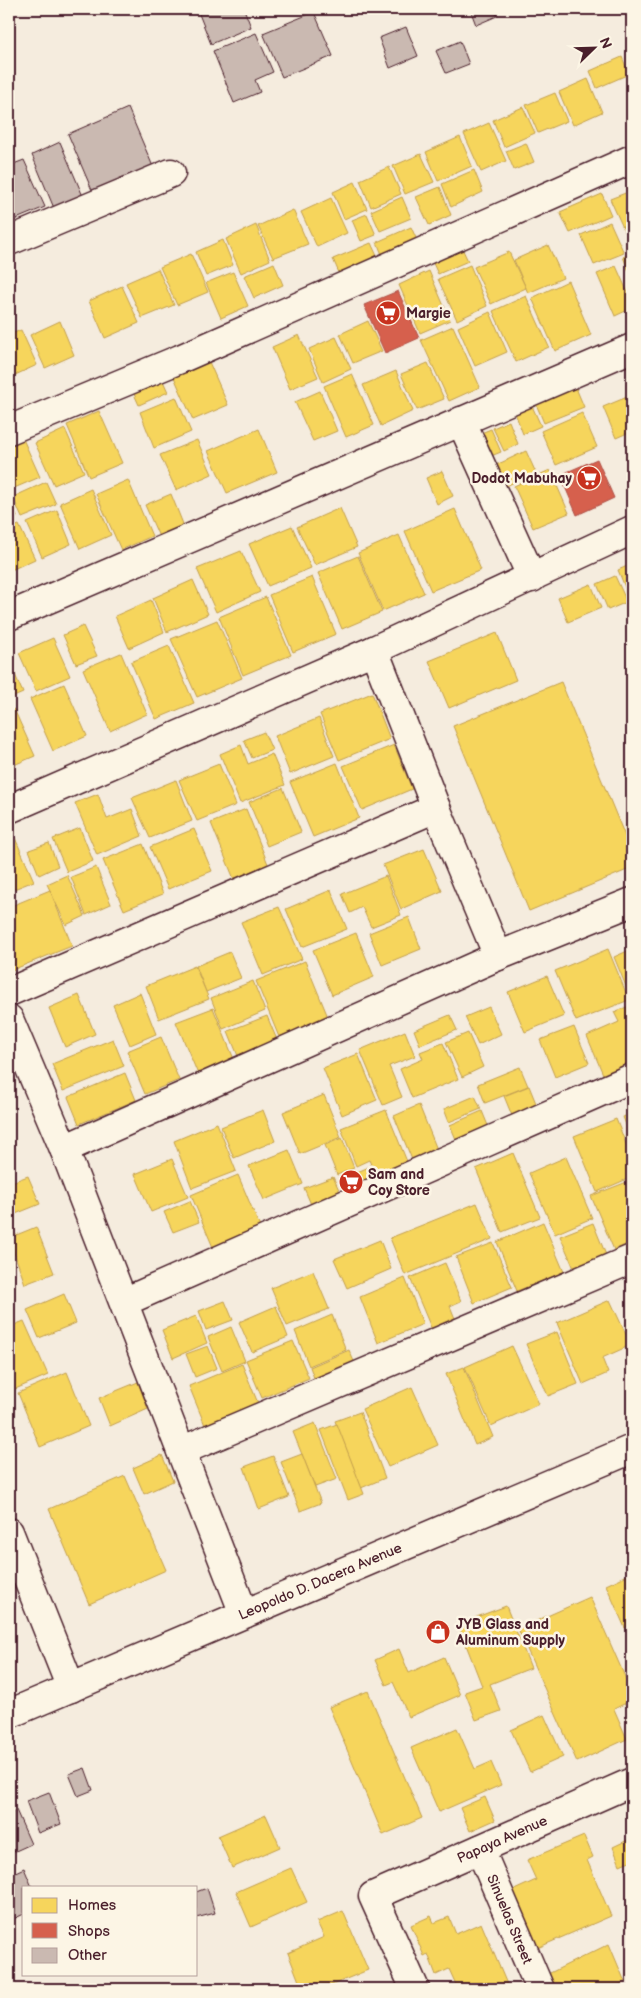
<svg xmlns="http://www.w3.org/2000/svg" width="641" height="1998" font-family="'Balsamiq Sans',sans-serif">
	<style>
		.homes { fill: #f6d55c; stroke: #c29e4d }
		.shops { fill: #d6604d; stroke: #ac4c43 }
		.building { fill: #cab9b1; stroke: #4a1f2b }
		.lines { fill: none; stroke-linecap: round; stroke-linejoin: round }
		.minor-casing { stroke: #4a1f2b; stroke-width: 31 }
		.secondary-casing { stroke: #4a1f2b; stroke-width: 31 }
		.minor { stroke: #fcf5e5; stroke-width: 28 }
		.secondary { stroke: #fcf5e5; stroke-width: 28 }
		.labels { text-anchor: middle; stroke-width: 5; stroke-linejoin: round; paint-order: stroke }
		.poi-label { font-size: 14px; font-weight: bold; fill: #4a1f2b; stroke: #fcf5e5; text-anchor: start }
		.street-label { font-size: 14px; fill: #4a1f2b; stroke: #fcf5e5 }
	</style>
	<rect width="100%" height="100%" fill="#f5ecde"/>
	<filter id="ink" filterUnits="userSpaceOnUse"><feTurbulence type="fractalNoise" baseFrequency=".02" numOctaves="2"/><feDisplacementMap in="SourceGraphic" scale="10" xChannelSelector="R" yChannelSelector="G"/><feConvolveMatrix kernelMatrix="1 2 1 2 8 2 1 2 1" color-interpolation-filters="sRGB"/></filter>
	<g filter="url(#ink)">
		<g class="homes">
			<path d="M622,57L629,74L597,88L590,71Z"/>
			<path d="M588,79L602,112L573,125L559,92Z"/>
			<path d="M555,93L567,121L538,133L526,105Z"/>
			<path d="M523,107L535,133L504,147L493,120Z"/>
			<path d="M489,123L506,161L481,172L464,134Z"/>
			<path d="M460,137L472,166L438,181L426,152Z"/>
			<path d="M526,143L534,162L514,170L506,151Z"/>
			<path d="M421,154L434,182L405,194L393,166Z"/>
			<path d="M389,167L401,194L371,207L360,180Z"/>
			<path d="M474,170L483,192L451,207L442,184Z"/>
			<path d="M355,182L367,209L344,219L333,192Z"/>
			<path d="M440,187L451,215L429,225L416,197Z"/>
			<path d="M628,192L632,202V229L625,232L610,199Z"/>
			<path d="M602,194L611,215L570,233L560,212Z"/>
			<path d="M402,197L411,218L380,231L371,211Z"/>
			<path d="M331,198L347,233L317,247L301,212Z"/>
			<path d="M293,210L308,244L273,258L258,226Z"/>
			<path d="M367,214L376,235L361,241L352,220Z"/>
			<path d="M610,222L624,253L594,265L581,235Z"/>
			<path d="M256,225L270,260L241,273L226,239Z"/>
			<path d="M411,227L420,247L385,262L377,242Z"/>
			<path d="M223,240L233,265L206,276L196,252Z"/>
			<path d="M371,243L377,256L339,273L333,259Z"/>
			<path d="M548,245L563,278L528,293L514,260Z"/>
			<path d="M461,246L468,261L438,274L431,259Z"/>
			<path d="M509,252L526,288L491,304L474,267Z"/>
			<path d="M632,253V278L623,257Z"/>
			<path d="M191,254L208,292L177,305L160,267Z"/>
			<path d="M274,263L283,285L254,298L244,276Z"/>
			<path d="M470,265L487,306L457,320L438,279Z"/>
			<path d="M616,266L632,302V308L615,316L597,274Z"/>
			<path d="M158,269L174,305L142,318L126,283Z"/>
			<path d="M429,271L450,320L420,333L399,285Z"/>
			<path d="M233,272L248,306L221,318L206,283Z"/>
			<path d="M568,281L591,335L555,351L532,298Z"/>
			<path d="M122,286L139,323L105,338L89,301Z"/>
			<path d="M526,296L549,347L516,362L493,311Z"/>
			<path d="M490,312L507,352L475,366L458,327Z"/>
			<path d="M60,321L74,355L45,368L30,335Z"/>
			<path d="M368,321L382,351L353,363L340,334Z"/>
			<path d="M453,326L480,387L449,401L421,340Z"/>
			<path d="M21,330L37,365L13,376L9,367V335Z"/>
			<path d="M299,335L318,377L290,389L272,347Z"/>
			<path d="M336,337L351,369L323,382L309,349Z"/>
			<path d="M209,362L228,405L193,420L174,377Z"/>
			<path d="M428,363L444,399L417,410L401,374Z"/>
			<path d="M396,371L413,411L381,426L363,385Z"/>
			<path d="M159,372L168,392L139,405L130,385Z"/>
			<path d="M352,374L374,425L346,437L324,386Z"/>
			<path d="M576,388L584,407L544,423L536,404Z"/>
			<path d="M320,391L337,431L313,441L295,402Z"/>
			<path d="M632,395V431L616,438L603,407Z"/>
			<path d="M176,397L191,432L154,448L140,412Z"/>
			<path d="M532,406L541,426L523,434L515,413Z"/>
			<path d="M99,411L122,463L89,477L67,425Z"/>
			<path d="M582,413L597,447L556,465L541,431Z"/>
			<path d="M509,421L518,444L504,451L493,428Z"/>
			<path d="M65,429L84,472L54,485L35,443Z"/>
			<path d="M259,429L277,472L227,493L208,451Z"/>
			<path d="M491,429L501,452L481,460L471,437Z"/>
			<path d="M23,439L40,477L12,489L9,482V445Z"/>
			<path d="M197,440L212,474L176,490L160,455Z"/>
			<path d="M526,451L536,473L501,488L492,467Z"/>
			<path d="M550,470L569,513L533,528L514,486Z"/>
			<path d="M442,471L453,496L437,504L426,478Z"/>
			<path d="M128,480L152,536L121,550L96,494Z"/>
			<path d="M46,482L56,504L22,518L13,497Z"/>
			<path d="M91,489L111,535L80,549L60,503Z"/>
			<path d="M171,494L185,529L160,539L145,505Z"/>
			<path d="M9,498L17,517L9,520Z"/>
			<path d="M340,508L357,547L315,565L297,527Z"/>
			<path d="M455,509L481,570L431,591L405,531Z"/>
			<path d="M57,510L71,544L42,557L27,523Z"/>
			<path d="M19,525L35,559L9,571V529Z"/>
			<path d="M292,526L311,568L268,586L249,544Z"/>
			<path d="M399,535L424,593L383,611L358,553Z"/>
			<path d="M241,551L260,592L216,612L197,569Z"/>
			<path d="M358,556L382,612L342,629L318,573Z"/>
			<path d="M632,564V595L629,597L618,570Z"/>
			<path d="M615,576L627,602L608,610L597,584Z"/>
			<path d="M312,577L336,634L293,652L269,595Z"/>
			<path d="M193,580L208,614L167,632L153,598Z"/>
			<path d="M591,584L601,608L568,622L558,598Z"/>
			<path d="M266,597L291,655L243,675L219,617Z"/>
			<path d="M151,600L164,632L129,648L115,616Z"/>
			<path d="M217,620L242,678L197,697L171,639Z"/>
			<path d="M83,626L97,656L76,664L63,635Z"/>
			<path d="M497,633L516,680L449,708L429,661Z"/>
			<path d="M53,638L70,676L36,691L19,653Z"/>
			<path d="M169,646L194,703L156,719L131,662Z"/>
			<path d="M121,653L147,714L110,731L83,669Z"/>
			<path d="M9,661L23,693L9,699Z"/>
			<path d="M561,682L632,853V868L529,911L453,726Z"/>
			<path d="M64,684L87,736L53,751L30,699Z"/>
			<path d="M372,693L390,739L339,760L320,714Z"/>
			<path d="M14,709L35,756L9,767V712Z"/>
			<path d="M319,718L334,756L290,774L275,736Z"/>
			<path d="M264,732L272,750L252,758L244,740Z"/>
			<path d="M241,745L248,764L272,754L285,785L240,803L220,754Z"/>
			<path d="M394,745L412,789L362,810L343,766Z"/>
			<path d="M337,763L359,818L313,837L290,782Z"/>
			<path d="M219,764L236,805L197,821L179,780Z"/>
			<path d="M176,780L192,821L150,838L132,798Z"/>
			<path d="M283,788L301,832L267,846L249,802Z"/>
			<path d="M98,794L107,819L132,809L142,836L97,855L75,803Z"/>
			<path d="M246,809L268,864L234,879L211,823Z"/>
			<path d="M80,828L93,861L67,872L53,839Z"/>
			<path d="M194,829L212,871L168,889L150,847Z"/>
			<path d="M15,838L34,881L9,891V841Z"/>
			<path d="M49,843L58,866L39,875L29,850Z"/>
			<path d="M143,844L163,894L124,910L103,860Z"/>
			<path d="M424,849L442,891L401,909L383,865Z"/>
			<path d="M96,867L111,904L86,915L71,877Z"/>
			<path d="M67,875L85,916L66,925L47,884Z"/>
			<path d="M386,876L401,915L371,927L362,907L350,913L342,894Z"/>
			<path d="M50,890L72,946L12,970L9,962V907Z"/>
			<path d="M331,890L347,929L302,947L286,909Z"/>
			<path d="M279,907L302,959L263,975L241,922Z"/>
			<path d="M409,917L421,949L382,965L369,933Z"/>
			<path d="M356,933L374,977L332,995L313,950Z"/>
			<path d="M608,949L629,1000L576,1021L555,971Z"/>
			<path d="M632,949V995L630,996L614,957Z"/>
			<path d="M230,952L241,978L206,992L196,966Z"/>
			<path d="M305,961L328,1017L279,1037L256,981Z"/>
			<path d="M195,966L209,999L159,1019L146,986Z"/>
			<path d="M547,976L564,1016L525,1032L508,992Z"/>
			<path d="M253,981L265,1011L223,1029L211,998Z"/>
			<path d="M140,993L156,1034L130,1045L113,1005Z"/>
			<path d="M79,995L95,1034L65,1047L49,1008Z"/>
			<path d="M632,1005V1068L605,1079L587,1036L619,1022L614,1012Z"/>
			<path d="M489,1007L501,1034L478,1045L465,1017Z"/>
			<path d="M213,1008L236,1064L200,1079L176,1022Z"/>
			<path d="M450,1015L457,1030L420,1045L414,1030Z"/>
			<path d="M267,1016L277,1040L238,1056L228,1031Z"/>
			<path d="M574,1027L589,1063L555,1077L540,1040Z"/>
			<path d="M405,1031L415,1056L389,1066L402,1097L383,1105L360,1050Z"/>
			<path d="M468,1033L483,1067L462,1077L446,1042Z"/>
			<path d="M161,1037L179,1080L145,1094L127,1051Z"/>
			<path d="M113,1039L124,1066L63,1091L52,1064Z"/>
			<path d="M443,1043L458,1079L412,1098L400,1069L423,1059L420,1052Z"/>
			<path d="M358,1054L377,1100L342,1115L323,1068Z"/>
			<path d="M520,1067L528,1086L485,1103L478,1084Z"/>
			<path d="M125,1073L136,1100L79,1124L68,1097Z"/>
			<path d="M529,1086L542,1118L517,1128L504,1096Z"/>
			<path d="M324,1095L341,1137L300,1154L283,1112Z"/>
			<path d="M475,1096L481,1109L449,1122L444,1109Z"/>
			<path d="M419,1105L438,1152L413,1162L394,1116Z"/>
			<path d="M263,1110L275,1141L234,1158L221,1127Z"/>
			<path d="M386,1110L408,1164L376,1176L369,1160L356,1166L341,1128Z"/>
			<path d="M482,1111L493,1138L461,1151L450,1125Z"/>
			<path d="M632,1113V1140L623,1117Z"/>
			<path d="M616,1119L632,1159V1177L597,1192L574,1136Z"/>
			<path d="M217,1123L236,1171L192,1188L174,1141Z"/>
			<path d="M342,1138L354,1168L337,1175L325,1145Z"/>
			<path d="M289,1150L303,1184L264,1200L249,1166Z"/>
			<path d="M513,1153L540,1217L502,1232L476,1169Z"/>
			<path d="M566,1157L592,1218L555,1234L529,1173Z"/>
			<path d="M172,1159L188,1197L151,1212L135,1174Z"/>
			<path d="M369,1167L378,1188L358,1196L350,1175Z"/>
			<path d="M238,1175L262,1232L215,1252L191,1195Z"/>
			<path d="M28,1176L40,1204L13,1215L9,1204V1183Z"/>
			<path d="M333,1177L342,1196L313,1209L304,1188Z"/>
			<path d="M632,1180V1242L614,1250L591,1196Z"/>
			<path d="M190,1201L199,1222L173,1232L164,1212Z"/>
			<path d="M477,1203L492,1239L405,1275L390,1238Z"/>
			<path d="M543,1222L564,1272L517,1291L497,1242Z"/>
			<path d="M593,1223L608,1260L576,1273L560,1236Z"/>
			<path d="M36,1227L54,1273L25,1284L9,1238Z"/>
			<path d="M380,1240L391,1269L347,1288L334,1259Z"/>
			<path d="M493,1243L512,1287L474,1303L456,1257Z"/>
			<path d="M445,1263L461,1301L450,1306L456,1321L432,1330L410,1278Z"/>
			<path d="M313,1271L329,1309L287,1326L271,1288Z"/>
			<path d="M405,1278L423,1324L378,1343L360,1297Z"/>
			<path d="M64,1294L76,1323L39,1338L27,1310Z"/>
			<path d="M610,1300L631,1345L602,1358L608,1373L583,1384L557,1323Z"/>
			<path d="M225,1301L233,1320L206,1330L199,1311Z"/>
			<path d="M276,1306L288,1337L252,1352L239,1322Z"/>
			<path d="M332,1315L346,1350L309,1366L295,1331Z"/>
			<path d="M196,1316L207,1343L173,1358L162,1330Z"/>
			<path d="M24,1321L48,1375L13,1390L9,1379V1327Z"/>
			<path d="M231,1327L245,1361L222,1371L208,1337Z"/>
			<path d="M557,1332L578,1384L548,1396L526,1344Z"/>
			<path d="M293,1341L309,1378L262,1398L246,1360Z"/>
			<path d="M208,1346L217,1368L195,1377L186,1354Z"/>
			<path d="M512,1346L539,1404L491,1426L465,1367Z"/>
			<path d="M349,1350L359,1373L318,1389L310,1367Z"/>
			<path d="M242,1364L262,1413L209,1435L189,1386Z"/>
			<path d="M464,1367L493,1437L475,1445L446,1374Z"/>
			<path d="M67,1372L89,1426L40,1447L18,1393Z"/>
			<path d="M138,1382L148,1409L110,1426L99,1398Z"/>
			<path d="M412,1387L438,1445L388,1467L362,1409Z"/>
			<path d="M360,1412L385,1478L361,1488L335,1421Z"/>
			<path d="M315,1423L337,1479L315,1487L293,1432Z"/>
			<path d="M337,1424L364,1494L348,1500L321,1430Z"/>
			<path d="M302,1454L321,1503L300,1511L281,1462Z"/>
			<path d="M162,1455L173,1481L144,1494L133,1468Z"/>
			<path d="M273,1456L289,1497L259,1509L244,1467Z"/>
			<path d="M125,1476L166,1570L89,1604L49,1509Z"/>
			<path d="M632,1573V1624L625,1628L606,1585Z"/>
			<path d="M590,1597L632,1693V1700L614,1709L627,1739L577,1762L518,1629Z"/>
			<path d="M506,1606L531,1668L490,1684L501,1711L476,1720L465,1692L482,1686L458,1624Z"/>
			<path d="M399,1649L409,1673L444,1657L460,1695L409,1717L393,1682L386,1685L375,1660Z"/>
			<path d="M368,1691L422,1818L383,1835L329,1707Z"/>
			<path d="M544,1715L563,1757L530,1772L511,1730Z"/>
			<path d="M457,1728L475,1769L491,1762L501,1785L439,1812L411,1748Z"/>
			<path d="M485,1797L495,1820L470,1831L460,1808Z"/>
			<path d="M266,1815L280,1847L232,1868L218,1836Z"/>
			<path d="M584,1836L593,1857L587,1860L611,1916L535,1949L510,1892L536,1880L527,1860Z"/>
			<path d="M632,1838V1860L620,1865L613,1847Z"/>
			<path d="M291,1868L307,1902L251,1927L236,1892Z"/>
			<path d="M343,1911L368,1970L322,1989H302L288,1953L324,1937L317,1922Z"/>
			<path d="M431,1916L434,1923L449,1917L456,1934L481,1923L509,1989H458L449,1969L436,1975L428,1954L424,1956L411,1925Z"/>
			<path d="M609,1944L625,1982L608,1989H555L548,1974Z"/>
		</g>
		<g class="shops">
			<path d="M398,291L419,338L385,353L364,305Z"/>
			<path d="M597,459L614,498L577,515L560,475Z"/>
		</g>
		<g class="building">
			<path d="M197,9H244L251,27L211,44Z"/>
			<path d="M470,9H494L497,16L476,25Z"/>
			<path d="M314,12L333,56L282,77L263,33Z"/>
			<path d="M406,27L418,56L390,68L379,38Z"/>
			<path d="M256,33L273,72L255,80L260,92L234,103L213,51Z"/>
			<path d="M460,41L469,64L446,73L436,51Z"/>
			<path d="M128,108L157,176L97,202L68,134Z"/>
			<path d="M60,142L85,201L56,213L32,155Z"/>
			<path d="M9,159L11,165L24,160L45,207L9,222Z"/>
			<path d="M85,1768L93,1790L78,1796L69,1774Z"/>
			<path d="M49,1792L61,1824L38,1833L26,1801Z"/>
			<path d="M16,1810L31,1844L9,1854V1814Z"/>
			<path d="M24,1868L32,1887H24V1914L9,1921V1875Z"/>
			<path d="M207,1888L215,1913L196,1918V1892Z"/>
		</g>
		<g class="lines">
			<defs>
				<g id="minor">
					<path d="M9,241L171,173"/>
					<path d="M461,421L532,578"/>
					<path d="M9,430L180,359L632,159"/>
					<path d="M9,616L632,348"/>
					<path d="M374,650L436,808L498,956"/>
					<path d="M9,809L374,650L632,530"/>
					<path d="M9,992L436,808"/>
					<path d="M9,1019L64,1149L244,1614"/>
					<path d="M64,1149L498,956L632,902"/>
					<path d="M124,1302L632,1078"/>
					<path d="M181,1451L632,1259"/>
					<path d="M9,1532L71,1688"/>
					<path d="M480,1849L540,1989"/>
					<path d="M415,1989L373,1896L632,1782"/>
				</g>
				<path id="secondary" d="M9,1714L632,1449"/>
			</defs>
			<use href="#minor" class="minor-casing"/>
			<use href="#secondary" class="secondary-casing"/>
			<use href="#minor" class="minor"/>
			<use href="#secondary" class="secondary"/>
		</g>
	</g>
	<defs>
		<symbol id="supermarket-disc" viewBox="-11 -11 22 22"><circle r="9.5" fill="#c8321e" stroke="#fcf5e5"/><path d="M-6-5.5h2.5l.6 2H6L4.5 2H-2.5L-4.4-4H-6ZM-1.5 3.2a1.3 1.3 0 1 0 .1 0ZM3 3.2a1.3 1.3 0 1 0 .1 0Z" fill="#fff"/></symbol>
		<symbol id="shop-disc" viewBox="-11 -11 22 22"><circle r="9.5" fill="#c8321e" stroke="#fcf5e5"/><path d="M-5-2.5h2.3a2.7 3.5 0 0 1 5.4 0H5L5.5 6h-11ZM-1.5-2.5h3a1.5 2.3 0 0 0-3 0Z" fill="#fff"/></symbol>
	</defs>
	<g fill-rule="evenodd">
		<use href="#supermarket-disc" x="374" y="299" width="28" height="28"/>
		<use href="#supermarket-disc" x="575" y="464" width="28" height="28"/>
		<use href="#supermarket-disc" x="337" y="1168" width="28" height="28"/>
		<use href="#shop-disc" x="424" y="1618" width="28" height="28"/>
	</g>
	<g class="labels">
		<g class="poi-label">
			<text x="406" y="318">Margie</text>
			<text x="572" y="483" text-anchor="end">Dodot Mabuhay</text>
			<text x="368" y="1179">Sam and<tspan x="368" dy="16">Coy Store</tspan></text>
			<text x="456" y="1629">JYB Glass and<tspan x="456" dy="16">Aluminum Supply</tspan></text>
		</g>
		<g class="street-label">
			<text transform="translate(320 1581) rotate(-23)" y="5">Leopoldo D. Dacera Avenue</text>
			<text transform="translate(502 1839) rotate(-24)" y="5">Papaya Avenue</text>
			<text transform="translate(510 1919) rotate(67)" y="5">Sinuelas Street</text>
		</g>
	</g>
	<rect width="641" height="1998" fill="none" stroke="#fcf5e5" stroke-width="30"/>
	<rect x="15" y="15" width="611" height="1968" fill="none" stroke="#4a1f2b" stroke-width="2" filter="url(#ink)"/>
	<rect x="22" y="1886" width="175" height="90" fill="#fcf5e5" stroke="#b59f9b"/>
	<rect x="32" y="1898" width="25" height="15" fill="#f6d55c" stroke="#b59f9b"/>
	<text x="68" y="1910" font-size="15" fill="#4a1f2b">Homes</text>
	<rect x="32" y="1923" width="25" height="15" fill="#d6604d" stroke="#b59f9b"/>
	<text x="68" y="1936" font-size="15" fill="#4a1f2b">Shops</text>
	<rect x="32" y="1948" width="25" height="15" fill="#cab9b1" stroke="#b59f9b"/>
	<text x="68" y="1960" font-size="15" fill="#4a1f2b">Other</text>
	<g transform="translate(594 48) rotate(67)" stroke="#fcf5e5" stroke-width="4" paint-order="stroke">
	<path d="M0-4L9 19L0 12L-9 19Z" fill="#4a1f2b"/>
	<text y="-8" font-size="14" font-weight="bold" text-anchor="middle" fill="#4a1f2b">N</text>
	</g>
</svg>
